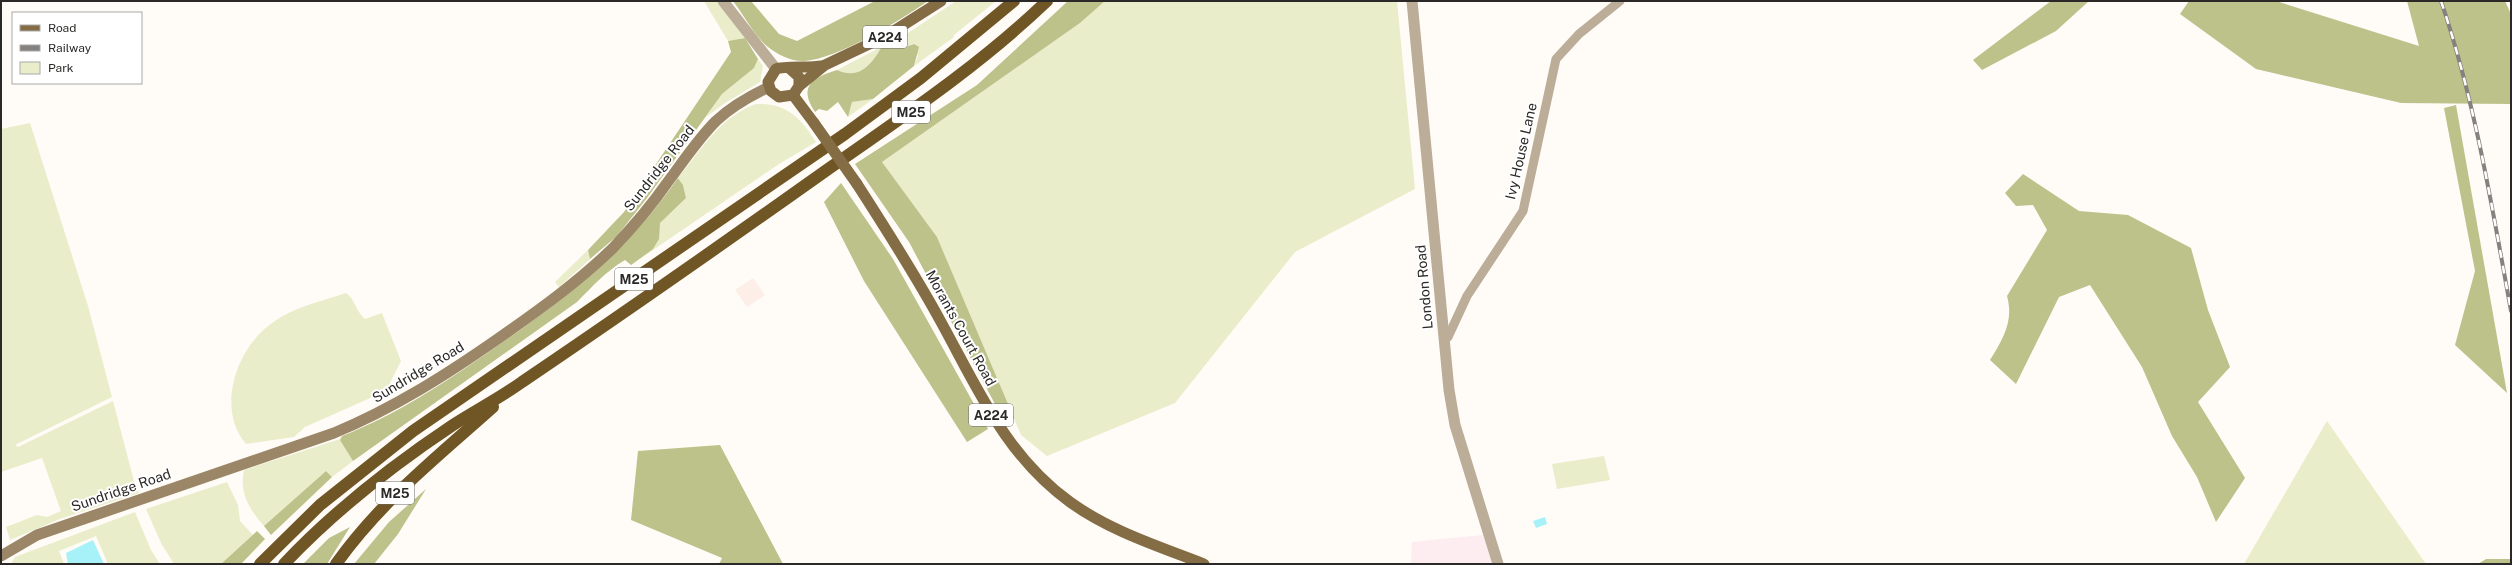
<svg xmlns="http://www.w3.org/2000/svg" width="2512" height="565" font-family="'Public Sans',sans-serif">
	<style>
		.commercial { fill: #fdedf0 }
		.industrial { fill: #fdeee8 }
		.green { fill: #eaedca }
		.forest { fill: #bdc28a }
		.water { fill: #a7f2f8 }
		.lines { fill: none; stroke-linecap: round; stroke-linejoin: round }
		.minor { stroke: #bbad98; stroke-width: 9 }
		.tertiary { stroke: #bbad98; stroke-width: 11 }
		.secondary { stroke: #9b8768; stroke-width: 11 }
		.primary { stroke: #846c45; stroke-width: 11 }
		.motorway { stroke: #705525; stroke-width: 12 }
		.rail-casing { stroke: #84817e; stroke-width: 4 }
		.rail { stroke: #fff; stroke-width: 2.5; stroke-dasharray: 8; stroke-linecap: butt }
		.primary-bridge { stroke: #846c45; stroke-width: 11 }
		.labels { text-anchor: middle; stroke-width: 4; stroke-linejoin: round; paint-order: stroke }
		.shield { fill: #fff; stroke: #6b6968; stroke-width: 1 }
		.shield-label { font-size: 13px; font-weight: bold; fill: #2b2927 }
		.street-label { font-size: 14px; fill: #2b2927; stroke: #fff }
	</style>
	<rect width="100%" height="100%" fill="#fffbf7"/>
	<path class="commercial" d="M1483,535L1492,564H1411L1412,542Z"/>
	<path class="industrial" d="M753,278L765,295L747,307L735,290Z"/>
	<g class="green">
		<path d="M704,1H716L745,38L728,41Z"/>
		<path d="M956,1H996L954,35V37L914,66L918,56L913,44C903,49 893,45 881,48C871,65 859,80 837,70L908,33Z"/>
		<path d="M1105,1H1397L1415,189L1295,252L1175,403L1047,456L1021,435L937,237L882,162L1080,23Z"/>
		<path d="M758,59L763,66L760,82L725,103L706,117L722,94L754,68Z"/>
		<path d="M873,99L848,117L852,102Z"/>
		<path d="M756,104C787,103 801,118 816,142L779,164L631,265L641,257L660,223L686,198L683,185L678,178C701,150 721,116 756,104Z"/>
		<path d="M30,123L88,306L112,397L15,445L18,447L113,401L135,485L139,493L60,519L10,540L6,527L37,515L47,517L61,511L42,458L1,472V129Z"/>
		<path d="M588,250L590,259L559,287L555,282Z"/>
		<path d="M346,293C355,299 356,312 365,319L382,313L401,361L386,391L305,427L294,437L246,444C215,408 237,345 275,321C295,307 322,301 346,293Z"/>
		<path d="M2327,421L2426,564H2244Z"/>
		<path d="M340,439L353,461L332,477L326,471L264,526C249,509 239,493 244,470Z"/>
		<path d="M1604,456L1610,480L1557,489L1552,464Z"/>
		<path d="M227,482L238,505L240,521L253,535L221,564H174L161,543L146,509Z"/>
		<path d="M135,512L151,550L160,564H108L96,536L59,551L64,564H11L15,557Z"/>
	</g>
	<g class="forest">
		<path d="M733,1H751L779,34L797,41L875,1H928C899,21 839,58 805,61C792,62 778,55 768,47C756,38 743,14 733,1Z"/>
		<path d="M1068,1H1105L1080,23L882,162L937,237L1014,418L1005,423L909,242L855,164L977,85Z"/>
		<path d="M2051,1H2089L2056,31L1982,70L1973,60Z"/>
		<path d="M2189,1H2276L2419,46L2407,1H2505L2511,14V104L2401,103L2256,69L2180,14Z"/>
		<path d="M745,38L758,59L754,68L722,94L647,198L617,236L590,259L588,250L624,212L731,52L728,41Z"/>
		<path d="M914,44L919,47L914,66L889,86L873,99L852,102L848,117L838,102L827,111L819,109L815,112C798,86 812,78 837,70C859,80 871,65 881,48C893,45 903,49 914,44Z"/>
		<path d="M2456,105L2507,393L2455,345L2475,271L2444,108Z"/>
		<path d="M2023,174L2079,211L2128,215L2191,248L2208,310L2230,367L2198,402L2245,478L2216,522L2197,477L2172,436L2142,367L2090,285L2059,297L2016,384L1990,360C2003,339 2014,321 2007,296L2047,230L2033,205L2016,206L2005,193Z"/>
		<path d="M678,178L683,185L686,198L660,223L659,239L653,249L631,265L625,260C605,272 593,286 577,302L353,461L340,440L342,436C396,415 446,382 493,349C565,299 628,250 678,178Z"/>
		<path d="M841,183L893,259L988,429L967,442L864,281L824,202Z"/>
		<path d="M720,445L783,564H719L722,558L631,520L638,451Z"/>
		<path d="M326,471L332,477L271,535L264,526Z"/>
		<path d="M426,489L398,534L374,564H354L389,522Z"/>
		<path d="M350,527L327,564H303L329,538Z"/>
		<path d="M257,531L265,539L241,564H221Z"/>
		<path d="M2486,559H2511V564H2478Z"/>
	</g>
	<g class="water">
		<path d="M1545,517L1547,524L1536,528L1533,521Z"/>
		<path d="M93,540L104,564H68L66,553Z"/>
	</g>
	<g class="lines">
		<path class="minor" d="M1444,339L1448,337L1467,296L1523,211L1556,59L1579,34L1620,1"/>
		<g class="tertiary">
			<path d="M723,1L776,69"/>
			<path d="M1412,1L1449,390L1455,425L1498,564"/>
		</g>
		<path class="secondary" d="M1,556L37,535L334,433C394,408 446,375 499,338C539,310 578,282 613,248C632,228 651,206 667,183C683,162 697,140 716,121C731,107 750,96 769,87"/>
		<g class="primary">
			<path d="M789,68L799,77V86L793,95L779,97L771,91L768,82L776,69C784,66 810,68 822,66"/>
			<path d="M799,86L825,65L886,36L941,1"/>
			<path d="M793,95L814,123"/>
			<path d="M857,184C886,229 915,274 941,322C978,389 1006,456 1070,502C1110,531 1158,546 1204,564"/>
		</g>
		<g class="motorway">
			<path d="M260,564L320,505L413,431L845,134L921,78L1014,1"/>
			<path d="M284,564C334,511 393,465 453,425C476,410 500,398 522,382C624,313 724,243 824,172C901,118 979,66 1047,1"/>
			<path d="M336,564C381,501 436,458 493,407"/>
		</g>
		<defs>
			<path id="rail" d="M2441,1C2475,101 2492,207 2511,311"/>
		</defs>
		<use href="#rail" class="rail-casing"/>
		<use href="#rail" class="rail"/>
		<path class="primary-bridge" d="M814,123L857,184"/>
	</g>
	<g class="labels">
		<g class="shield">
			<rect x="863" y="26" width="44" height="22" rx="3"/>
			<rect x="892" y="101" width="38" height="22" rx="3"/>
			<rect x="615" y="268" width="38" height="22" rx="3"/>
			<rect x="969" y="404" width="44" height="22" rx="3"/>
			<rect x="376" y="482" width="38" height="22" rx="3"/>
		</g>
		<g class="shield-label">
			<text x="885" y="42">A224</text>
			<text x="911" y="117">M25</text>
			<text x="634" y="284">M25</text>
			<text x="991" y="420">A224</text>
			<text x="395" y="498">M25</text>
		</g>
		<g class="street-label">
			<text transform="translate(1521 151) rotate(-77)" y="5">Ivy House Lane</text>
			<text transform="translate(659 168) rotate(-52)" y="5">Sundridge Road</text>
			<text transform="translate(1424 287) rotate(-95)" y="5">London Road</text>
			<text transform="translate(961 328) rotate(61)" y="5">Morants Court Road</text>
			<text transform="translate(418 372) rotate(-31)" y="5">Sundridge Road</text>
			<text transform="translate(121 490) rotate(-19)" y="5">Sundridge Road</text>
		</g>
	</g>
	<rect width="2512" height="565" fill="none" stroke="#2b2927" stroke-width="4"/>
	<rect x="12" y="12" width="130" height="72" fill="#ffffff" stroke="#aaa9a9"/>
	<rect x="20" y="25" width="20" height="6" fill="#846c45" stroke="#aaa9a9"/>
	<text x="48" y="32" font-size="12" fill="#2b2927">Road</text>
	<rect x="20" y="45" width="20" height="6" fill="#84817e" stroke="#aaa9a9"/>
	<text x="48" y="52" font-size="12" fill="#2b2927">Railway</text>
	<rect x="20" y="62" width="20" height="12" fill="#eaedca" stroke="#aaa9a9"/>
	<text x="48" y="72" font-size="12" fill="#2b2927">Park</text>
</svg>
